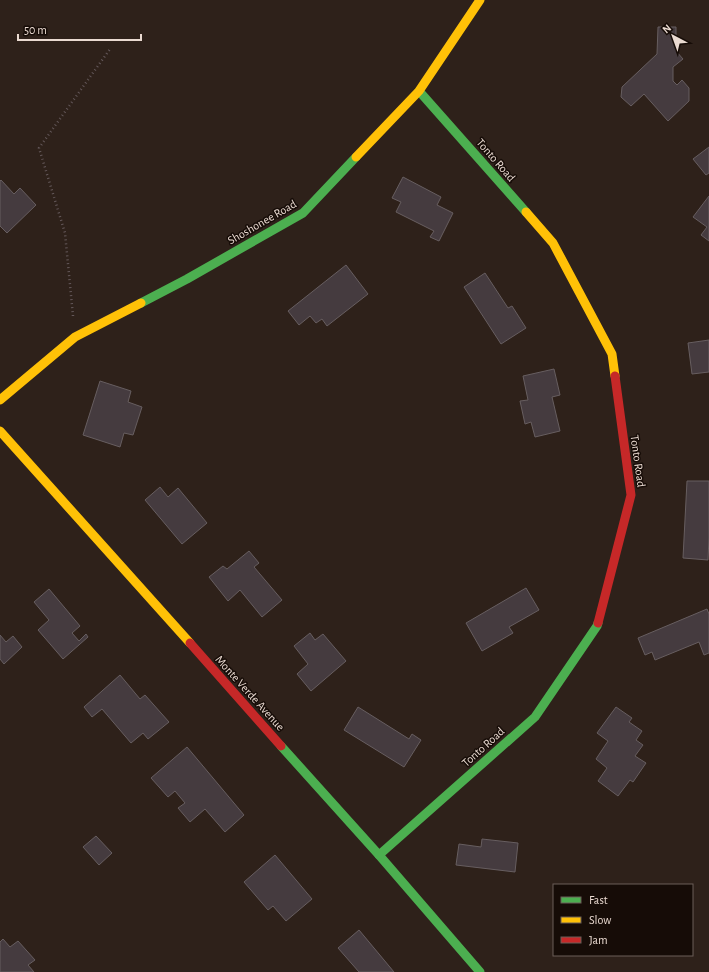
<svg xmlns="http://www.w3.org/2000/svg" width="709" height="972" font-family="'Alegreya Sans',sans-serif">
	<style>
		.building { fill: #453b3f; stroke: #675e60 }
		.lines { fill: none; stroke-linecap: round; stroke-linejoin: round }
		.path { stroke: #64585a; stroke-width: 2.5; stroke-dasharray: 1 3; stroke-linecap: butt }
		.fast { stroke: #4caf50; stroke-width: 9 }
		.slow { stroke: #ffc107; stroke-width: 9 }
		.jam { stroke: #c62828; stroke-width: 9 }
		.labels { text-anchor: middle; stroke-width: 3; stroke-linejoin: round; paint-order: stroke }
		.street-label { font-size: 12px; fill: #eadad1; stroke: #160c07 }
	</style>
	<rect width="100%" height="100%" fill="#2e211a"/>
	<g class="building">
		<path d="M658,27H676V51L683,59L673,67V81L677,85L682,80L689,88V101L668,121L644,94L631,106L621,97L622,87L657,54Z"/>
		<path d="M709,147V173L706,175L693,159Z"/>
		<path d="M403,177L441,197L437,205L453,213L439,241L430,237L434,231L396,212L401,202L392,198Z"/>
		<path d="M1,180L14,194L20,188L36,205L7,233L0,226V181Z"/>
		<path d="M709,196V241L701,235L707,227L693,217Z"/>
		<path d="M346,265L368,294L327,326L322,319L316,323L310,316L299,325L288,311Z"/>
		<path d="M485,273L508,308L512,306L526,328L501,344L464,287Z"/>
		<path d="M709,340V372L692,374L688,343Z"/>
		<path d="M554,369L560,395L552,397L560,431L535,437L531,422L525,424L520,401L528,400L523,376Z"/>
		<path d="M100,381L131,391L128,402L142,407L133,435L124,433L120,447L83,435Z"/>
		<path d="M687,481H709V537L708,560L683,558Z"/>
		<path d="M160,487L168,497L178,488L207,523L182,544L145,500Z"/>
		<path d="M249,551L259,563L254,567L282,600L262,617L240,590L228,601L209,577L223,566L227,569Z"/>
		<path d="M526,588L539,610L509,627L513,633L482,651L466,623Z"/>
		<path d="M49,589L80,626L72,633L79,641L86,634L88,637L63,659L38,630L49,620L34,602Z"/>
		<path d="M707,609L709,614V653L704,655L699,642L655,660L652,652L645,655L638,638Z"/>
		<path d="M310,633L315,640L323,634L346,661L311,691L297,674L308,664L294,646Z"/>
		<path d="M0,635L6,642L13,636L22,647L4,664L0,659Z"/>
		<path d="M120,675L140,699L145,695L169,722L148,739L143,733L131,743L102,709L92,717L84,707Z"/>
		<path d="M358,707L409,739L412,734L421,740L404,767L344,730Z"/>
		<path d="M616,707L632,718L629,722L642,731L636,740L643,745L635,756L646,763L633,782L630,780L618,796L598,781L607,768L596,759L608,741L597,733Z"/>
		<path d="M187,747L244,815L225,832L205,809L190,822L178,808L185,803L175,791L168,797L151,778Z"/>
		<path d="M96,836L112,853L99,865L83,847Z"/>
		<path d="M482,839L518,843L515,872L456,865L459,844L481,847Z"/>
		<path d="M275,855L312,899L286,921L273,906L268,910L244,882Z"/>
		<path d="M359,930L394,972H359L338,948Z"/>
		<path d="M3,939L10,947L18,941L35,960L28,965L34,972H0V942Z"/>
	</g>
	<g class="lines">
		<path class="path" d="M73,316L65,233L39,148L110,49"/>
		<g class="fast">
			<path d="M419,91L526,212"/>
			<path d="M141,303L187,279L303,213L356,157"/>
			<path d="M281,746L379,855L480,972"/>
			<path d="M379,855L535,717L597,626L598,623"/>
		</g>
		<g class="slow">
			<path d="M356,157L419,91L480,0"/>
			<path d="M526,212L553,243L612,354L615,376"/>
			<path d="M0,400L75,337L141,303"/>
			<path d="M0,431L190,643"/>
		</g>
		<g class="jam">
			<path d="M598,623L631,495L615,376"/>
			<path d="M190,643L281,746"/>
		</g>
	</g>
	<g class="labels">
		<g class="street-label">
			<text transform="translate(496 160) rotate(49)" y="4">Tonto Road</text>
			<text transform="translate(262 222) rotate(-30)" y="4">Shoshonee Road</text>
			<text transform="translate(638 461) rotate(82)" y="4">Tonto Road</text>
			<text transform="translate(250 693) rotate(48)" y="4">Monte Verde Avenue</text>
			<text transform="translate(483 747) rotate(-42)" y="4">Tonto Road</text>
		</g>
	</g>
	<rect x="553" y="884" width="140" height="72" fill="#160c07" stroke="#6b5e58"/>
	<rect x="561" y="897" width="20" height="6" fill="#4caf50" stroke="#6b5e58"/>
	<text x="589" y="904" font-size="12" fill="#eadad1">Fast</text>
	<rect x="561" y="917" width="20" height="6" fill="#ffc107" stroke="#6b5e58"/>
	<text x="589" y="924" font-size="12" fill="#eadad1">Slow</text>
	<rect x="561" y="937" width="20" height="6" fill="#c62828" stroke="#6b5e58"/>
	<text x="589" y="944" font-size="12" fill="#eadad1">Jam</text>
	<g transform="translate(673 36) rotate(319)" stroke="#160c07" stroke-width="3" paint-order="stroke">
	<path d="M0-3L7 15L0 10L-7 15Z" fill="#eadad1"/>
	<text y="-6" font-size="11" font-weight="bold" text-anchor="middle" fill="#eadad1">N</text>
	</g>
	<path d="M18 34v6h123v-6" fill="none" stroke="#eadad1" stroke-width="2"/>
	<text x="24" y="34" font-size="12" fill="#eadad1" stroke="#160c07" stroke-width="3" paint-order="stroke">50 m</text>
</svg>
